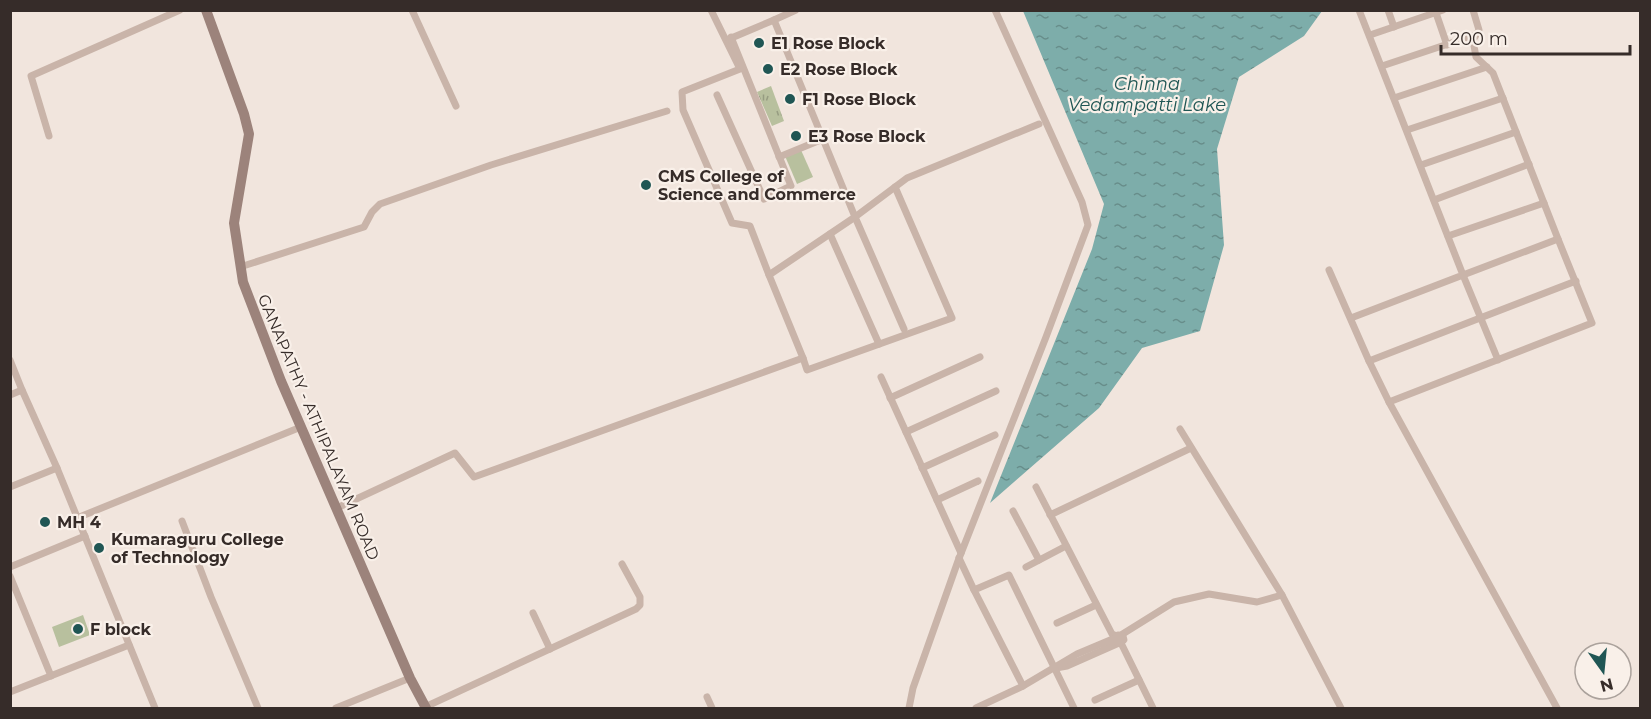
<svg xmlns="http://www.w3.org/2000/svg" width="1651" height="719" font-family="Montserrat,sans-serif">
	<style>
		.grass { fill: #b8c09e }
		.park { fill: url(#park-tufts) }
		.water { fill: url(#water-ripples) }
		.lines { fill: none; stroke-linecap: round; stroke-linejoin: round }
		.street { stroke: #c9b4a9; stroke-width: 7 }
		.secondary { stroke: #9c837b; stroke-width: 10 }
		.poi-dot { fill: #205654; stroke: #f9f0e9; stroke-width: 2 }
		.labels { text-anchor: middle; stroke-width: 4.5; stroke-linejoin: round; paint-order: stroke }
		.poi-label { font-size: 16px; font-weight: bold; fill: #362c29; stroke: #f9f0e9; text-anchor: start }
		.street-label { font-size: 16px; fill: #362c29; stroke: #f9f0e9 }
		.water-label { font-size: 18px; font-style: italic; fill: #205654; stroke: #f9f0e9 }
	</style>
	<defs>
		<pattern id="park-tufts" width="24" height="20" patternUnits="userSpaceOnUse" patternTransform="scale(1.5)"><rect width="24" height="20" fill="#b8c09e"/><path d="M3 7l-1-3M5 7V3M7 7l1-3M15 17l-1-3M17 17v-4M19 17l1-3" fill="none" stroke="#969c81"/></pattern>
		<pattern id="water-ripples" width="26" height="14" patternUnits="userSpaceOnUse" patternTransform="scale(1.5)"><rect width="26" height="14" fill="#7dadaa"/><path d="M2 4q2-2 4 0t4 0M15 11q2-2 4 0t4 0" fill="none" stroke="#678d8a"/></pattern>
	</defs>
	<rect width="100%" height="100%" fill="#f1e5dd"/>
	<g class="grass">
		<path d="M801,150L813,177L797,184L785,156Z"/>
		<path d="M83,615L90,635L59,647L52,627Z"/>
	</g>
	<path class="park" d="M771,86L784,121L772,126L757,92Z"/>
	<path class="water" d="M1023,11H1322L1304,36L1239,77L1217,149L1224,245L1200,331L1142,348L1099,408L990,503L1092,249L1104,204Z"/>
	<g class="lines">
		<g class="street">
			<path d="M412,10L456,106"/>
			<path d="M711,10L740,69L682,92L683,110L732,223L750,226L769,275"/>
			<path d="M1388,10L1394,27"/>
			<path d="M1473,10L1479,30L1473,40L1476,57L1493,73L1558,239"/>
			<path d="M1436,13L1447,45"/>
			<path d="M1370,35L1443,10"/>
			<path d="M729,39L774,20"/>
			<path d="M1382,66L1475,35"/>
			<path d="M717,95L764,199L791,186L731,37"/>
			<path d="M1394,98L1487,67"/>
			<path d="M1407,130L1503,98"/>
			<path d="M49,136L31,76L180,10"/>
			<path d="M779,157L823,139"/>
			<path d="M1421,165L1516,132"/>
			<path d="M1434,200L1529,164"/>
			<path d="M830,234L879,344"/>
			<path d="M1448,236L1544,203"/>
			<path d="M240,267L364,227L372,212L380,204L491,165L667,111"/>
			<path d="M1329,270L1369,361L1389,402L1557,708"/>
			<path d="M1351,318L1463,275L1359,10"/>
			<path d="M904,329L855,217L907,178L1039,124"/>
			<path d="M803,358L807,370L952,318L895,187"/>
			<path d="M10,360L22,390"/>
			<path d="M1369,361L1576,281"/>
			<path d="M881,377L961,553"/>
			<path d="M10,395L22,390L57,468"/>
			<path d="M890,398L980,357"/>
			<path d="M1389,402L1592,323L1558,239L1463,275L1498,360"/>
			<path d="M1180,429L1282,595L1341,708"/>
			<path d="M906,432L996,391"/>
			<path d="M922,468L995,435"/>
			<path d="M10,487L57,468L155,708"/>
			<path d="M1036,487L1112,634L1116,636"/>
			<path d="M937,500L978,481"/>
			<path d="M337,508L455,453L474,477L803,358L769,275L855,217L774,20L796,10"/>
			<path d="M1013,511L1039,560"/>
			<path d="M1050,515L1191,448"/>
			<path d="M77,518L301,427"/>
			<path d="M182,521L211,597L258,708"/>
			<path d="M959,558L974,590"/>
			<path d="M10,567L85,536"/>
			<path d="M1026,567L1066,546"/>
			<path d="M10,576L51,676"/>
			<path d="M533,613L550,649"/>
			<path d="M1057,623L1096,605"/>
			<path d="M1121,635L1174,602L1209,594L1257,602L1282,595"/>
			<path d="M1121,643L1153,708"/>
			<path d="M1056,668L1067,666L1119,643"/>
			<path d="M1023,686L1077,654L1115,638L1118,635L1123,636L1124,640L1119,643L1116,642L1115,638"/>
			<path d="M10,692L129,645"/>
			<path d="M707,697L712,708"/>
			<path d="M1095,700L1139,680"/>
			<path d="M425,707L636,609L640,605V597L622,564"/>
			<path d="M336,708L410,678"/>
			<path d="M909,708L913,688L958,561L1046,337L1088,225L1082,202L995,10"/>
			<path d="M976,708L1023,686L974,590L1009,575L1074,708"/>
		</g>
		<path class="secondary" d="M206,10L244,114L249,134L234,223L243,282L281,381L410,678L426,708"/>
	</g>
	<g class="poi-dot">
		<circle cx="759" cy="43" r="6"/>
		<circle cx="768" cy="69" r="6"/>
		<circle cx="790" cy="99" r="6"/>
		<circle cx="796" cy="136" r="6"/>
		<circle cx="646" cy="185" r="6"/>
		<circle cx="45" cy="522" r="6"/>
		<circle cx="99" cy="548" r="6"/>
		<circle cx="78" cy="629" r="6"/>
	</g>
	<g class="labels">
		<g class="poi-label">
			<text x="771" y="49">E1 Rose Block</text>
			<text x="780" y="75">E2 Rose Block</text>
			<text x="802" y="105">F1 Rose Block</text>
			<text x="808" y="142">E3 Rose Block</text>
			<text x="658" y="182">CMS College of<tspan x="658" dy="18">Science and Commerce</tspan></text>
			<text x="57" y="528">MH 4</text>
			<text x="111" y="545">Kumaraguru College<tspan x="111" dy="18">of Technology</tspan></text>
			<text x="90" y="635">F block</text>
		</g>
		<g class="street-label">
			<text transform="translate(319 427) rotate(67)" y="6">GANAPATHY - ATHIPALAYAM ROAD</text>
		</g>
		<g class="water-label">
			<text x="1147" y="90">Chinna<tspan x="1147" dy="21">Vedampatti Lake</tspan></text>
		</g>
	</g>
	<rect width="1651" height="719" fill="none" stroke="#362c29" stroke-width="24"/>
	<g transform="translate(1603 671) rotate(165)"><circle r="28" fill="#f9f0e9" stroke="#aba29c" stroke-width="1.5"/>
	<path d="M0-4.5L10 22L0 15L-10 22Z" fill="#205654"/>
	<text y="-9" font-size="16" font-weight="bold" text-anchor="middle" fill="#362c29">N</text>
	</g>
	<path d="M1441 45v9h189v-9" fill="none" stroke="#362c29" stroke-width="3"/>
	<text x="1450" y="45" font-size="18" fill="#362c29" stroke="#f9f0e9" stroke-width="4.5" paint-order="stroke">200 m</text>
</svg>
